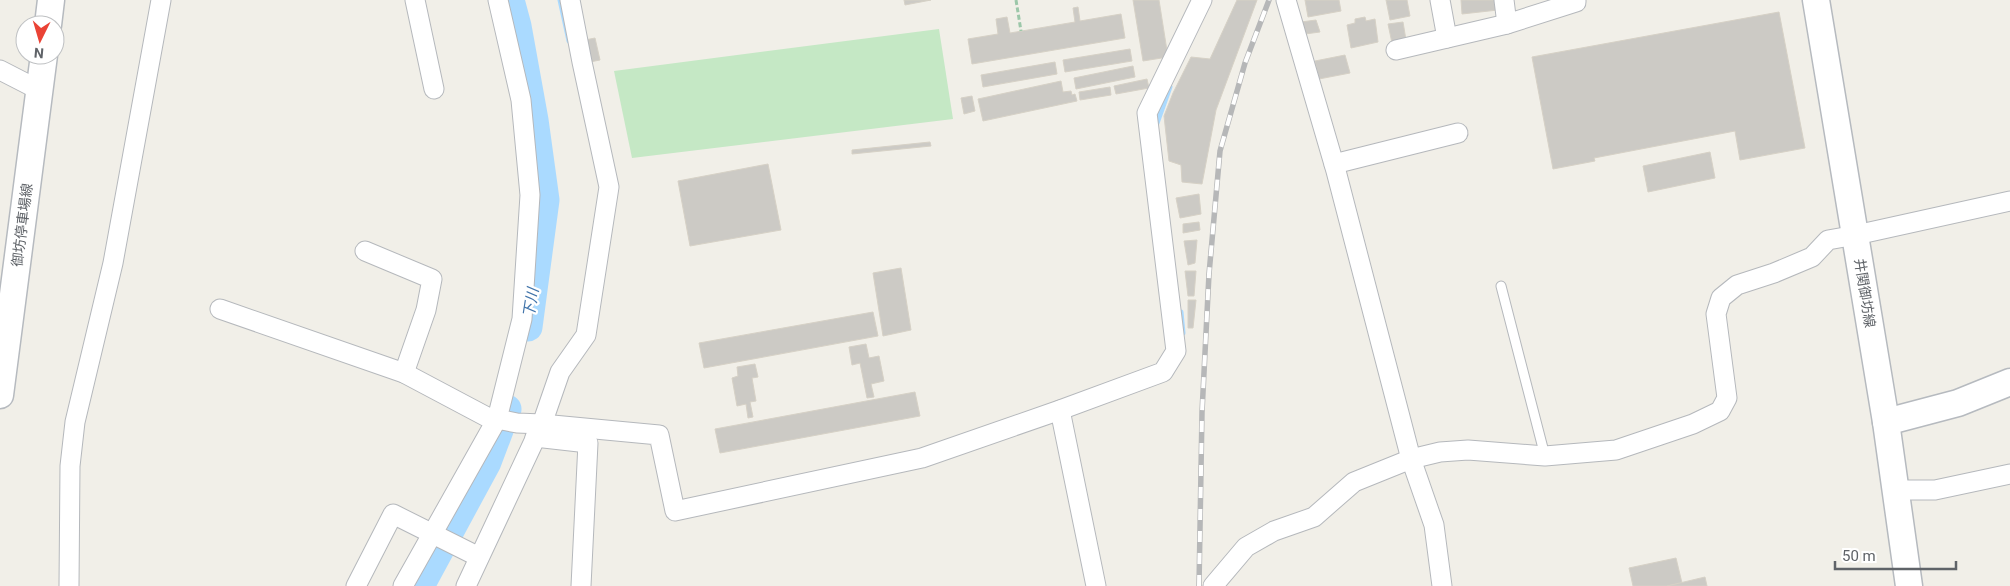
<svg xmlns="http://www.w3.org/2000/svg" width="2010" height="586" font-family="Roboto,'Noto Sans JP',sans-serif">
	<style>
		.green { fill: #c5e8c5 }
		.lines { fill: none; stroke-linecap: round; stroke-linejoin: round }
		.stream { stroke: #aadaff; stroke-width: 5 }
		.river { stroke: #aadaff; stroke-width: 29 }
		.building { fill: #cccac5; stroke: #d6d1c6 }
		.lane-casing { stroke: #b5b8bc; stroke-width: 11 }
		.street-casing { stroke: #b5b8bc; stroke-width: 21 }
		.secondary-casing { stroke: #b6babf; stroke-width: 29 }
		.path { stroke: #9cc7a9; stroke-width: 3; stroke-dasharray: 5 2.5; stroke-linecap: butt }
		.lane { stroke: #fff; stroke-width: 9 }
		.street { stroke: #fff; stroke-width: 19 }
		.secondary { stroke: #fff; stroke-width: 26 }
		.rail-casing { stroke: #b6b7b8; stroke-width: 5.5 }
		.rail { stroke: #fff; stroke-width: 4; stroke-dasharray: 11; stroke-linecap: butt }
		.labels { text-anchor: middle; stroke-width: 4.5; stroke-linejoin: round; paint-order: stroke }
		.street-label { font-size: 14px; fill: #5f6368; stroke: #fff }
		.water-label { font-size: 15px; font-style: italic; fill: #4174aa; stroke: #fff }
	</style>
	<rect width="100%" height="100%" fill="#f1efe8"/>
	<path class="green" d="M939,29L953,119L632,158L614,71Z"/>
	<g class="lines">
		<g class="stream">
			<path d="M560,0L569,41"/>
			<path d="M1156,126L1170,87"/>
			<path d="M1181,312L1183,333"/>
		</g>
		<g class="river">
			<path d="M510,0L517,26L534,120L545,200L528,327"/>
			<path d="M420,586L487,462L507,409"/>
		</g>
	</g>
	<g class="building">
		<path d="M904,0H931L905,5Z"/>
		<path d="M1133,0H1159L1168,57L1143,61Z"/>
		<path d="M1237,0H1257L1216,110L1202,184L1182,182L1181,165L1169,161L1164,116L1173,93L1191,57L1210,59Z"/>
		<path d="M1305,0H1339L1341,11L1308,17Z"/>
		<path d="M1386,0H1407L1410,16L1390,20Z"/>
		<path d="M1461,0H1497L1498,10L1462,14Z"/>
		<path d="M1078,7L1080,21L1121,14L1125,38L972,64L968,39L998,34L996,19L1007,17L1010,33L1075,22L1073,8Z"/>
		<path d="M1779,12L1805,148L1740,160L1735,131L1594,158L1595,161L1553,169L1532,57Z"/>
		<path d="M1365,17L1366,21L1375,19L1378,42L1351,48L1347,25L1355,23V19Z"/>
		<path d="M1316,20L1320,32L1305,34L1301,22Z"/>
		<path d="M1403,22L1406,40L1392,43L1388,24Z"/>
		<path d="M595,38L600,60L590,62L585,40Z"/>
		<path d="M1130,49L1132,61L1065,72L1063,60Z"/>
		<path d="M1345,55L1350,73L1319,79L1315,61Z"/>
		<path d="M1055,62L1057,74L983,87L981,75Z"/>
		<path d="M1133,66L1135,77L1076,89L1074,78Z"/>
		<path d="M1147,79L1149,88L1116,94L1114,86Z"/>
		<path d="M1061,81L1063,92L1071,91L1072,95L1075,94L1077,101L983,121L978,99Z"/>
		<path d="M1110,87L1111,95L1080,100L1079,92Z"/>
		<path d="M972,96L975,111L964,114L961,98Z"/>
		<path d="M930,142L931,146L852,154V150Z"/>
		<path d="M1710,152L1715,178L1648,192L1643,166Z"/>
		<path d="M768,164L781,230L690,246L678,181Z"/>
		<path d="M1199,194L1201,214L1180,218L1176,198Z"/>
		<path d="M1199,222L1200,230L1183,233V224Z"/>
		<path d="M1197,240L1195,263L1188,265L1184,241Z"/>
		<path d="M901,268L911,330L883,336L873,273Z"/>
		<path d="M1185,271H1196L1194,296H1188Z"/>
		<path d="M1188,300H1196L1193,328H1188Z"/>
		<path d="M873,312L878,336L704,368L699,343Z"/>
		<path d="M866,344L869,358L879,356L884,381L871,384L874,397L867,398L860,363L852,365L849,347Z"/>
		<path d="M755,364L758,377L752,378L756,401L750,402L753,417L748,418L746,404L737,406L732,378L738,376L737,367Z"/>
		<path d="M915,392L920,416L720,453L715,429Z"/>
		<path d="M1676,558L1682,583L1667,586H1633L1629,568Z"/>
		<path d="M1705,577L1707,586H1667Z"/>
	</g>
	<g class="lines">
		<defs>
			<path id="lane" d="M1501,286L1545,456"/>
			<g id="street">
				<path d="M415,0L434,89"/>
				<path d="M1286,0L1336,171L1411,459L1434,525L1442,586"/>
				<path d="M1440,0L1447,38"/>
				<path d="M1504,0L1507,24"/>
				<path d="M1396,50L1507,24L1576,2V0"/>
				<path d="M0,70L39,90"/>
				<path d="M1334,164L1458,133"/>
				<path d="M365,251L432,279L426,310L404,373"/>
				<path d="M220,309L404,373L487,417L517,423L542,424L659,435L675,511L922,458L1060,410L1163,372L1176,351L1147,113L1202,0"/>
				<path d="M1060,410L1096,586"/>
				<path d="M535,437L588,443L581,586"/>
				<path d="M1895,490H1935L2010,474"/>
				<path d="M69,586L70,466L75,422L113,263L161,0"/>
				<path d="M356,586L393,514L479,557"/>
				<path d="M403,586L497,419L522,319L530,195L521,100L498,0"/>
				<path d="M466,586L542,424L560,372L586,335L609,187L582,62L570,0"/>
				<path d="M1213,586L1246,547L1274,531L1314,517L1354,482L1411,459L1440,452L1468,450L1545,456L1616,450L1693,424L1720,411L1727,398L1716,314L1721,298L1737,285L1774,273L1812,257L1828,240L1856,235L2010,201"/>
			</g>
			<g id="secondary">
				<path d="M1816,0L1886,422L1909,586"/>
				<path d="M48,25L51,0"/>
				<path d="M0,395L44,55"/>
				<path d="M1886,422L1958,403L2010,382"/>
			</g>
		</defs>
		<use href="#lane" class="lane-casing"/>
		<use href="#street" class="street-casing"/>
		<use href="#secondary" class="secondary-casing"/>
		<path class="path" d="M1016,0L1021,31"/>
		<use href="#lane" class="lane"/>
		<use href="#street" class="street"/>
		<use href="#secondary" class="secondary"/>
		<defs>
			<path id="rail" d="M1199,586L1202,412L1209,274L1220,151L1245,63L1269,0"/>
		</defs>
		<use href="#rail" class="rail-casing"/>
		<use href="#rail" class="rail"/>
	</g>
	<g class="labels">
		<g class="street-label">
			<text transform="translate(22 225) rotate(-83)" y="5">御坊停車場線</text>
			<text transform="translate(1865 293) rotate(81)" y="5">井関御坊線</text>
		</g>
		<g class="water-label">
			<text transform="translate(531 303) rotate(-81)" y="5">下川</text>
		</g>
	</g>
	<g transform="translate(40 40) rotate(185)"><circle r="24" fill="#ffffff" stroke="#bfc1c3"/>
	<path d="M0-4L9 19L0 12L-9 19Z" fill="#ea4335"/>
	<text y="-8" font-size="14" font-weight="bold" text-anchor="middle" fill="#5f6368">N</text>
	</g>
	<path d="M1835 561v8h121v-8" fill="none" stroke="#5f6368" stroke-width="2.5"/>
	<text x="1842" y="561" font-size="15" fill="#5f6368" stroke="#ffffff" stroke-width="4" paint-order="stroke">50 m</text>
</svg>
